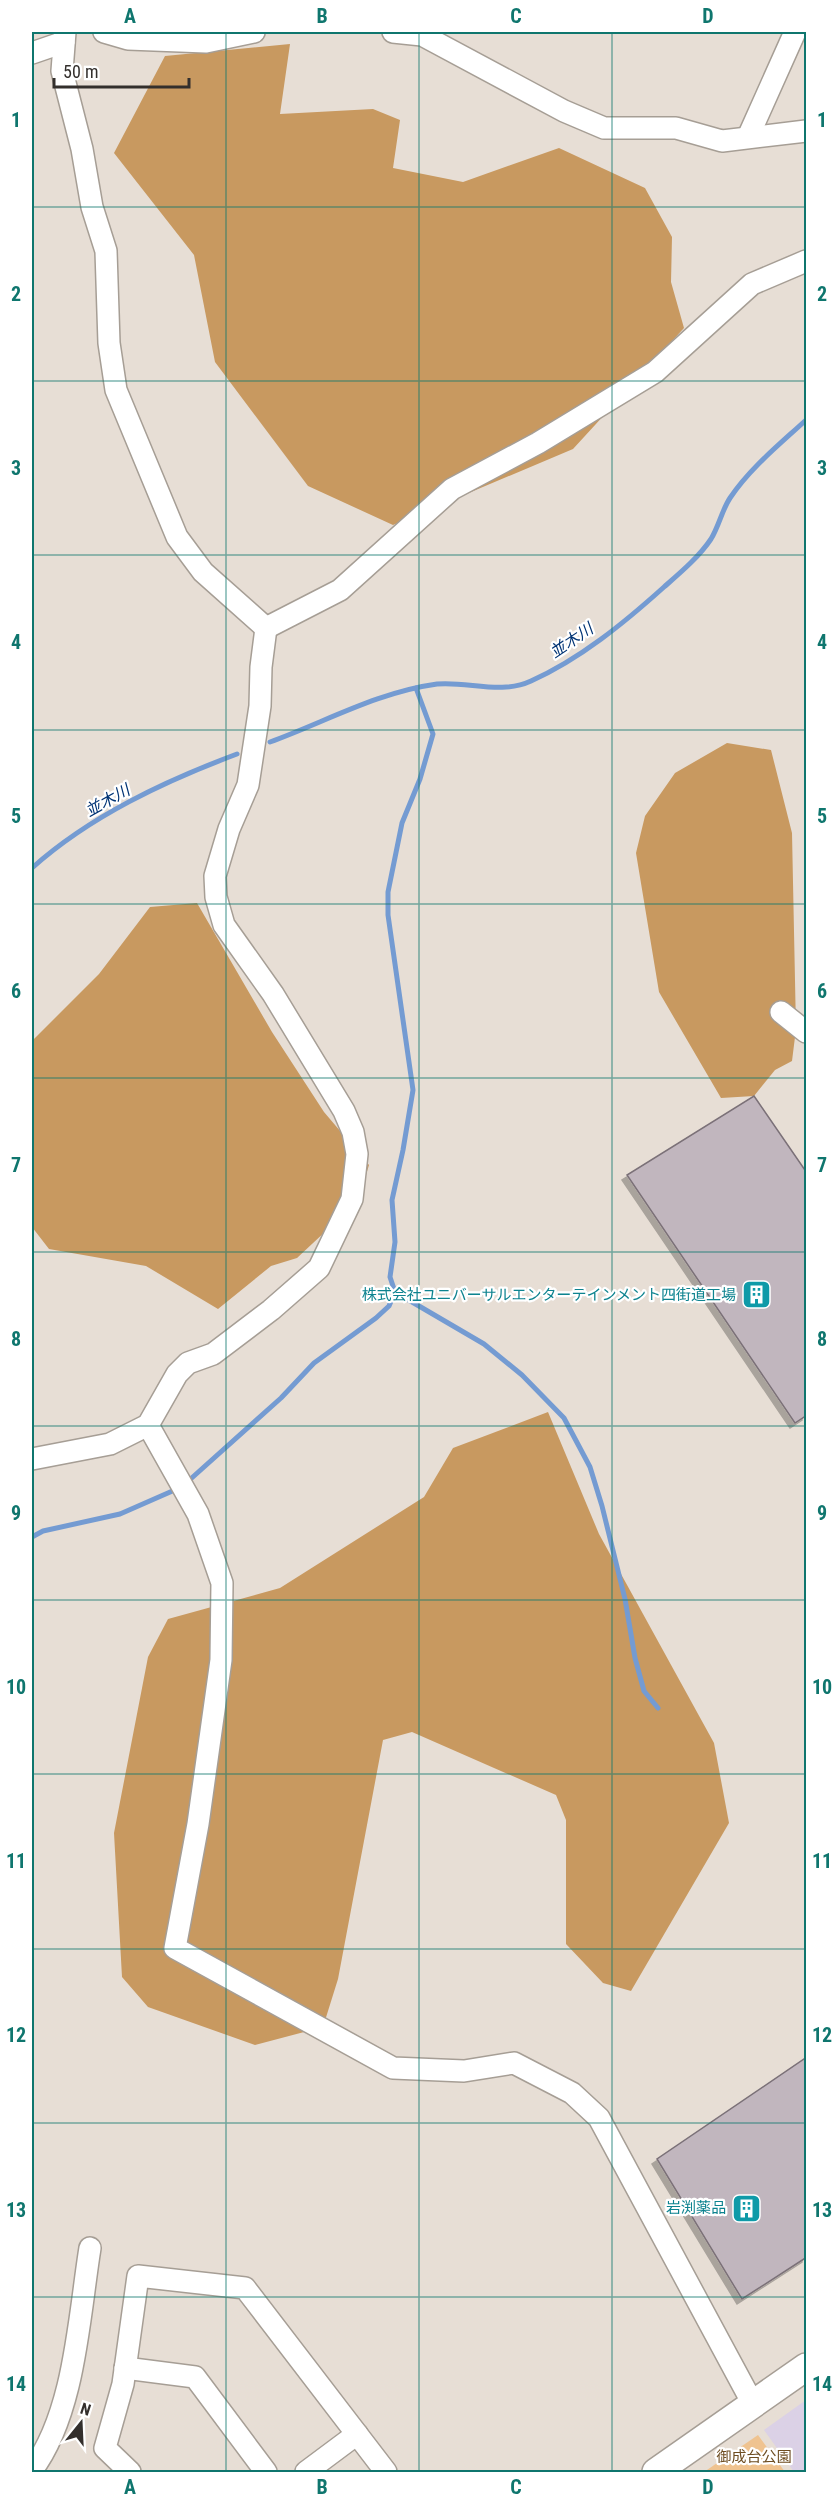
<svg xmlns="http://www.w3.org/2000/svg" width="838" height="2504" font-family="'Roboto Condensed','Noto Sans JP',sans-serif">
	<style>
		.education { fill: #dbd1e6 }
		.green { fill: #efc390 }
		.forest { fill: #c89960 }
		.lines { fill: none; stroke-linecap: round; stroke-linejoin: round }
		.stream { stroke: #749bd2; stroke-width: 5 }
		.building { fill: #c1b6be; stroke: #7b7178; stroke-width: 1.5; filter: url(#shadow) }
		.minor-casing { stroke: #a69e95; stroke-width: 24 }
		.tertiary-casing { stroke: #a69e95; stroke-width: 30 }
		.minor { stroke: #fff; stroke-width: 21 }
		.tertiary { stroke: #fff; stroke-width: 27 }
		.grid { fill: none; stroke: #0f766e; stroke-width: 1.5; stroke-opacity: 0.55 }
		.labels { text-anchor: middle; stroke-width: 4.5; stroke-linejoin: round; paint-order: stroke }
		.culture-label { font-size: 15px; fill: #0d838f; stroke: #fff; text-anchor: end }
		.park-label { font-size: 15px; fill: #6e4d22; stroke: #fff }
		.water-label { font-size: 16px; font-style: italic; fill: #003374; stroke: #fff }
		.neatline { fill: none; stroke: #0f766e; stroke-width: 2 }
		.grid-label { font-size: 20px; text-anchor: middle; font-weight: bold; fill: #0f766e }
	</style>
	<defs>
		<filter id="shadow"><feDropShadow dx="-5" dy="5" stdDeviation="0" flood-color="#0004"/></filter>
	</defs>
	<rect width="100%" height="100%" fill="#e7ded5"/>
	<path class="education" d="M806,2400V2472H794L764,2430Z"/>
	<path class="green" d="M758,2435L785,2472H704Z"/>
	<g class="forest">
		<path d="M290,44L280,114L373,109L400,120L393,168L463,182L559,148L645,188L672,237L671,282L684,328L573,449L393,525L308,486L215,362L194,255L114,153L165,56Z"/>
		<path d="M727,743L771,750L792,833L796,1029L792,1061L775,1070L754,1096L721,1098L659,992L636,853L645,816L675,773Z"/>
		<path d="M197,903L272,1032L324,1112L369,1165L358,1201L297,1258L271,1266L218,1309L146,1266L49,1249L32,1227V1041L99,974L150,907Z"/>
		<path d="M548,1412L599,1534L714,1743L729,1823L631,1991L603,1983L566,1944V1820L556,1795L412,1732L383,1740L338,1979L323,2027L255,2045L148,2007L122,1977L114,1833L148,1657L168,1619L280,1588L424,1497L453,1448Z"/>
	</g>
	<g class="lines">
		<g class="stream">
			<path d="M416,688L433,734L420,779L402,823L388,892V915L413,1090L403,1150L392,1200L395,1242L390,1277L395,1292L484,1344L522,1375L564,1418L590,1467L602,1506L625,1599L635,1658L644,1691L658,1708"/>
			<path d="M270,742C325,722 378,692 437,684C468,681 501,695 531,681C580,659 624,623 664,587C680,573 699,557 711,539C719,526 722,510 730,498C750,468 780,444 806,420"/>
			<path d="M32,868C90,816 165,781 237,754"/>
			<path d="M185,1484L281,1398L314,1363L376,1318L389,1306L395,1292"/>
			<path d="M32,1537L43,1531L120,1514L177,1489"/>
		</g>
	</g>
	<g class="building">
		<path d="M754,1096L807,1173V1415L795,1423L627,1175Z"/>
		<path d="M807,2057V2257L742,2299L657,2159Z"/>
	</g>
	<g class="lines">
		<defs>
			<g id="minor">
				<path d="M65,32L62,71L82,149L92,207L106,251L109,343L116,390L177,537L203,572L266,628"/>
				<path d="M104,32L128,39L206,42L254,32"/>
				<path d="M393,32L422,35L564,111L604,128H676L722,141L806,131"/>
				<path d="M32,53L64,42"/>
				<path d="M748,137L795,32"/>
				<path d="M266,628L340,590L452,489L538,443L655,372L752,284L806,261"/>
				<path d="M781,1012L806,1032"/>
				<path d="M148,1425L198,1514L222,1583L221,1660L198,1824L175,1948L393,2068L464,2071L514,2063L572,2093L599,2118L753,2404"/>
				<path d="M32,1459L110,1444L148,1425L177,1374L188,1363L213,1354L271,1310L319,1268L352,1199L357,1154L353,1132L344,1111L273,994L224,925L216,897L215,876L229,829L248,785L260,706L261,667L266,628"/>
				<path d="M125,2368L195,2377L266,2472"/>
				<path d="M32,2470C75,2413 79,2316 90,2248"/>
				<path d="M130,2472L105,2448L123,2384L138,2276L245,2288L386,2472"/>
				<path d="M306,2472L357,2434"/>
			</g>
			<path id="tertiary" d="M656,2472L806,2367"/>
		</defs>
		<use href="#minor" class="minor-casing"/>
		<use href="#tertiary" class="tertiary-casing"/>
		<use href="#minor" class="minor"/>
		<use href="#tertiary" class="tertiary"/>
	</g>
	<path class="grid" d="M226,32V2472M419,32V2472M612,32V2472M32,207H806M32,381H806M32,555H806M32,730H806M32,904H806M32,1078H806M32,1252H806M32,1426H806M32,1600H806M32,1774H806M32,1949H806M32,2123H806M32,2297H806"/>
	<defs>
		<symbol id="building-square" viewBox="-11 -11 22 22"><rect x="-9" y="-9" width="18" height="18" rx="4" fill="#0f9aa8" stroke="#fff"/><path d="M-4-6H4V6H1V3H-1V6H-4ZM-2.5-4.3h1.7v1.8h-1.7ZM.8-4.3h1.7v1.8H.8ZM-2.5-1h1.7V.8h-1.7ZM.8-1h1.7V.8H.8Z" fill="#fff"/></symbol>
	</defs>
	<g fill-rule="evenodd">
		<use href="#building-square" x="740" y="1278" width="33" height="33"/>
		<use href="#building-square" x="730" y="2192" width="33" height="33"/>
	</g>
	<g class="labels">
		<g class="culture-label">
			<text x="736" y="1300">株式会社ユニバーサルエンターテインメント四街道工場</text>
			<text x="726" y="2213">岩渕薬品</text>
		</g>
		<g class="park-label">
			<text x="754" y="2462">御成台公園</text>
		</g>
		<g class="water-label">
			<text transform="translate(571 640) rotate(-34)" y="6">並木川</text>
			<text transform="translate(107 800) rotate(-29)" y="6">並木川</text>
		</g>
	</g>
	<rect width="838" height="2504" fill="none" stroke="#ffffff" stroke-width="66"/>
	<g transform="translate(81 2423) rotate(18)" stroke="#ffffff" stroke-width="4.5" paint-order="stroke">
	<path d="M0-4.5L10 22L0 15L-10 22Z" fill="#332f2c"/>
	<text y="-9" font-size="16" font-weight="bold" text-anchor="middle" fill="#332f2c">N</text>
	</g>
	<path d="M54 78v9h135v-9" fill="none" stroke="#332f2c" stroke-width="3"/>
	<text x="63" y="78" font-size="18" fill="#332f2c" stroke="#ffffff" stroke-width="4.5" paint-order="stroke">50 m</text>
	<rect x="33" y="33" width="772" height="2438" class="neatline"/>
	<g class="grid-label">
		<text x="130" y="23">A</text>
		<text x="322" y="23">B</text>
		<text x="516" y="23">C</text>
		<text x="708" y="23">D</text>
		<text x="16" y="127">1</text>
		<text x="822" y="127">1</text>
		<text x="16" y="301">2</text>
		<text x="822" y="301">2</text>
		<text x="16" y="475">3</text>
		<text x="822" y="475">3</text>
		<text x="16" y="649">4</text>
		<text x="822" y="649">4</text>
		<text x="16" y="823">5</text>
		<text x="822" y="823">5</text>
		<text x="16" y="998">6</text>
		<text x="822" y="998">6</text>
		<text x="16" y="1172">7</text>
		<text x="822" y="1172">7</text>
		<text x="16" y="1346">8</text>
		<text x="822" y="1346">8</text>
		<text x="16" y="1520">9</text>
		<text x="822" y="1520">9</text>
		<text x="16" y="1694">10</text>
		<text x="822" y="1694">10</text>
		<text x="16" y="1868">11</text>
		<text x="822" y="1868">11</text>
		<text x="16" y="2042">12</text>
		<text x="822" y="2042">12</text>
		<text x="16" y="2217">13</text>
		<text x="822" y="2217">13</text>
		<text x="16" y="2391">14</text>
		<text x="822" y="2391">14</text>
		<text x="130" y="2494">A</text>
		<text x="322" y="2494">B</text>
		<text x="516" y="2494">C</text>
		<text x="708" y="2494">D</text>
	</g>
</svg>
